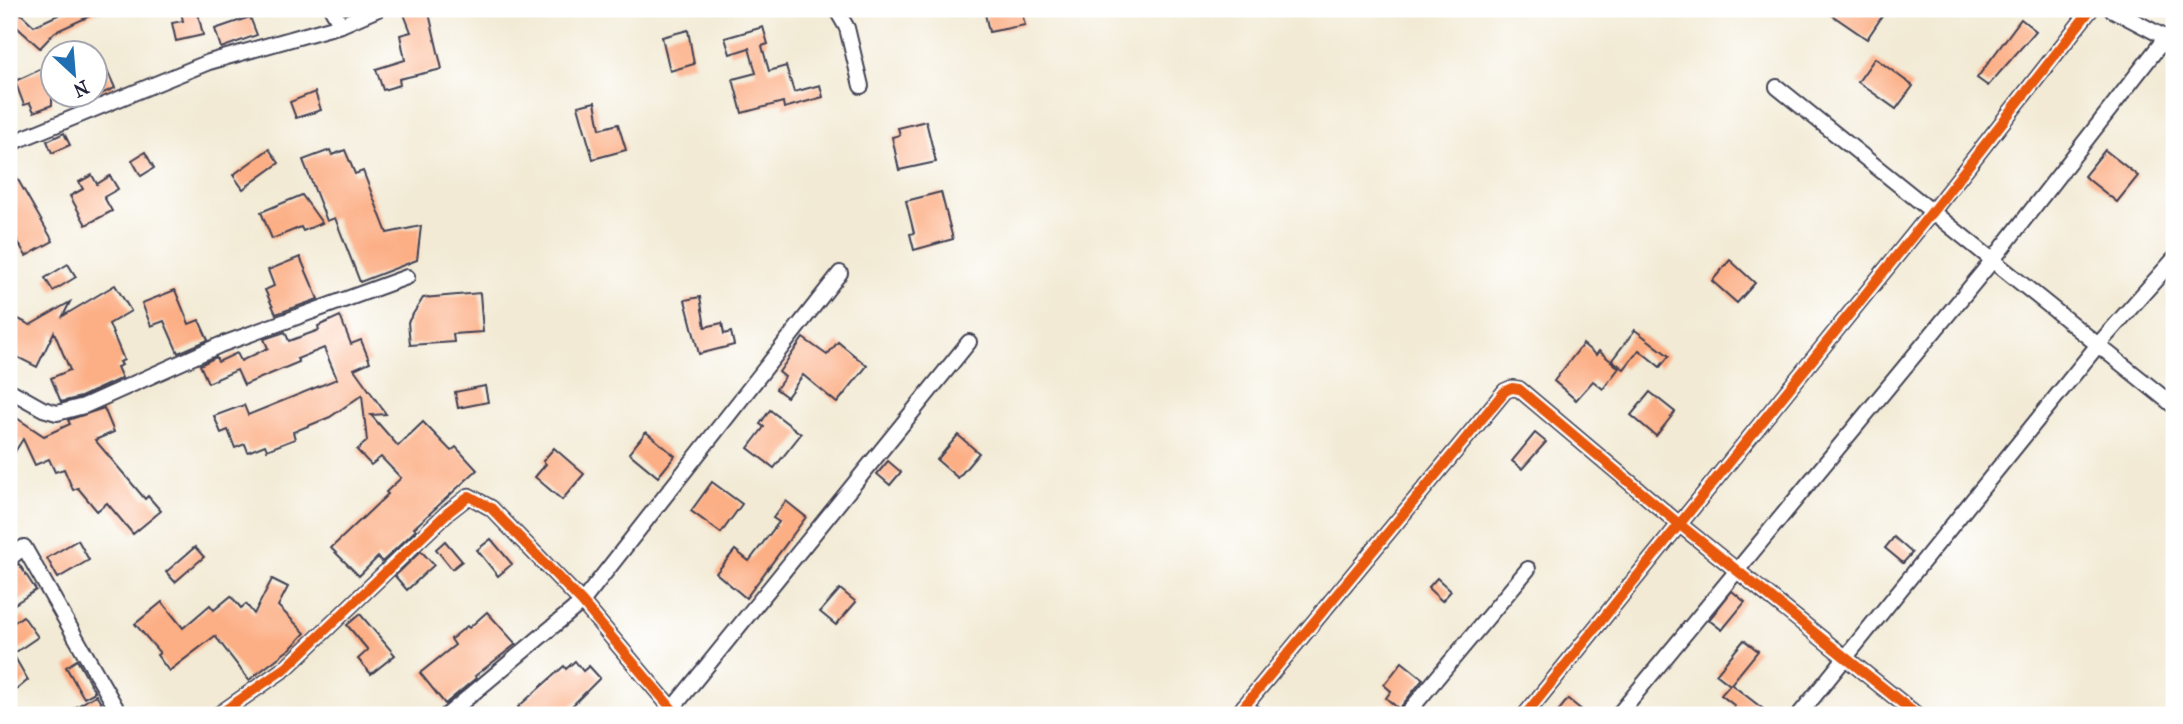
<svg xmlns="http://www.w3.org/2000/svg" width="2183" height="724" font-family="'IM FELL French Canon',serif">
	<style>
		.building { fill: #fcae84 }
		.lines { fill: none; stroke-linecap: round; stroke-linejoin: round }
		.minor-casing { stroke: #414052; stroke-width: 18 }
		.minor { stroke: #fff; stroke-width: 14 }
		.cycleway-casing { stroke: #fff; stroke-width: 15 }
		.cycleway { stroke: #e8590c; stroke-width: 10 }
	</style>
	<rect width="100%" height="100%" fill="#fff"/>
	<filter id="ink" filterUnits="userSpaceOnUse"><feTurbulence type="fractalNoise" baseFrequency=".0143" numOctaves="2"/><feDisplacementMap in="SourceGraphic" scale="14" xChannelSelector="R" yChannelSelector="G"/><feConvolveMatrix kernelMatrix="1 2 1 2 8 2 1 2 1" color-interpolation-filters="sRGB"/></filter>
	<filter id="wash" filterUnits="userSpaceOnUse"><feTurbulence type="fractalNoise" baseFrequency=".00686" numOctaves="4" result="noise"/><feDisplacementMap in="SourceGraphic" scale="28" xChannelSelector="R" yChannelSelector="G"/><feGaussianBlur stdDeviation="1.57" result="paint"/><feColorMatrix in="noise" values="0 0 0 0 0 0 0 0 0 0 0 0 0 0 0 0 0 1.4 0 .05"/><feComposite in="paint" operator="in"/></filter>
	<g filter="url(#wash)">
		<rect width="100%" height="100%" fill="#f2ead4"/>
		<g id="blocks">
			<g class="building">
				<path d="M16,9L34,26L71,9H105L55,32L40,48L9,20Z"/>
				<path d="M197,9L203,35L176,41L172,23L183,21L181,12Z"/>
				<path d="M402,9H428L442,69L399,79L400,85L383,90L376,69L405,60L400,35L411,32Z"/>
				<path d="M984,9H1021L1025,25L989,32Z"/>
				<path d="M1823,9H1887L1867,39Z"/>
				<path d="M250,17L257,35L221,48L215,29Z"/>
				<path d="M2021,19L2036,31L1988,86L1977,78Z"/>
				<path d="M763,27L768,44L762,46L769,71L786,66L794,92L820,85L823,97L784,108L783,102L742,113L733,79L756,73L749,48L730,54L725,38Z"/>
				<path d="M688,30L694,64L670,71L662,37Z"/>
				<path d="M1875,58L1913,86L1896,109L1858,82Z"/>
				<path d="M104,63L115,88L94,97V67Z"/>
				<path d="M52,64V105L34,112L30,103L24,105L15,81Z"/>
				<path d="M315,92L321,110L296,118L290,102Z"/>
				<path d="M595,102L600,129L618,124L626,150L593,159L578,106Z"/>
				<path d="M926,121L936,162L899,170L892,137L900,135L898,128Z"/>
				<path d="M64,133L70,145L52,153L47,141Z"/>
				<path d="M269,149L279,163L243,189L233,175Z"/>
				<path d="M330,150L332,155L345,150L355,174L363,171L387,233L421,226L417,260L360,282L335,218L327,221L303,160Z"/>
				<path d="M2105,150L2138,176L2117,202L2084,176Z"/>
				<path d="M145,152L154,168L141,176L132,160Z"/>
				<path d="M9,164L53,241L26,256L9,226Z"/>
				<path d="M92,175L97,184L110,176L118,189L104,197L112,211L86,225L70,196L83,189L79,182Z"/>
				<path d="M941,192L953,239L914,250L910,234L914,233L906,201Z"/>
				<path d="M302,195L322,223L303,231L301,227L272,239L261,212Z"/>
				<path d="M300,257L318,299L276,314L265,290L274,286L268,270Z"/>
				<path d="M1730,260L1755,283L1737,303L1712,281Z"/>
				<path d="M68,264L76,277L53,291L45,278Z"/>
				<path d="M115,285L131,311L109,324L124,360L120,362L122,365L117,367L122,378L81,397L61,402L51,378L70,370L54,332L37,367L9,353V314L30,325L70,302L63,316Z"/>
				<path d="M175,290L189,324L199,320L208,340L178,353L164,321L151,326L142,303Z"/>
				<path d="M480,293L483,332L453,334L454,342L410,345L408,322L423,298Z"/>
				<path d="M700,297L705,327L722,323L724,334L731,332L734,345L699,354L685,300Z"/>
				<path d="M340,316L351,344L361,340L370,362L354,369L386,414L371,415L398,446L423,422L451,451L456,447L477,470L414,528L416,530L382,562L378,557L359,576L331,548L388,494L386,492L401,478L381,457L371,465L357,450L367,441L362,395L330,417L293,432L295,439L267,450L265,445L248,452L245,444L235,448L228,430L221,433L214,416L244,405L248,415L337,379L324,348L297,359L299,362L244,385L237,370L208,383L200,365L216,357L218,362L237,353L241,361L268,348L264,339L285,332L289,341L319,330L318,326Z"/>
				<path d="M1635,330L1669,356L1660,367L1639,350L1624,369L1612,360Z"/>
				<path d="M803,338L827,355L838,342L867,366L837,403L803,375L787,397L776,389L785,377L779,372Z"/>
				<path d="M1583,344L1596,355L1599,351L1619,368L1603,389L1593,381L1576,400L1554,381Z"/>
				<path d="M485,386L488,402L458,408L455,392Z"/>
				<path d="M1650,392L1675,412L1656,436L1631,415Z"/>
				<path d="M104,408L114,432L95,440L145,499L148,496L161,511L133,534L107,503L97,511L78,488L73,490L64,469L55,472L49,459L35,465L23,439L9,461V413L44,436L70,424L68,420Z"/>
				<path d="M770,410L801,434L774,468L748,448L764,427L760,424Z"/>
				<path d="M646,432L675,456L658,477L629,453Z"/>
				<path d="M1535,433L1546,442L1522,469L1512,461Z"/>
				<path d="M958,435L979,453L958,478L937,460Z"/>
				<path d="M554,448L584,474L562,500L535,477L546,464L543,461Z"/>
				<path d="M888,461L901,472L890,485L877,474Z"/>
				<path d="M712,482L742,504L721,533L691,511Z"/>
				<path d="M786,501L806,517L746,598L716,573L735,550L749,561L779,522L773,518Z"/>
				<path d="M1894,537L1912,553L1903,563L1885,548Z"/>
				<path d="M491,539L512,564L498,576L477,550Z"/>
				<path d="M78,540L89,560L58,578L47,558Z"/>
				<path d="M445,541L462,561L452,569L436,549Z"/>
				<path d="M195,547L204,557L175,582L166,572Z"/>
				<path d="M421,551L434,565L407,590L395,576Z"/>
				<path d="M19,564L36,590L13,605L9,598V586L14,583L9,575V568Z"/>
				<path d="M1437,578L1451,591L1442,601L1428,588Z"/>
				<path d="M272,579L288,587L278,606L305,633L291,648L249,680L215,636L169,671L157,655L160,653L135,624L162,602L183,628L210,605L214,610L231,596L241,608L246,604L254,614Z"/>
				<path d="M840,589L856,602L836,625L820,612Z"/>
				<path d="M1732,591L1745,602L1722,630L1709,620Z"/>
				<path d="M487,612L516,644L475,676L476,678L445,704L420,673L455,645L451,639L467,626L469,628Z"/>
				<path d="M360,614L395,655L371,674L358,659L368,650L347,625Z"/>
				<path d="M23,616L38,637L13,654L28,680L9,696V626Z"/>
				<path d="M1744,640L1758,651L1731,684L1771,715H1728L1735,706L1721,695L1730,685L1716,674Z"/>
				<path d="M77,660L95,692L84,698L66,667Z"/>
				<path d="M575,661L583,671L589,666L600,678L563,715H526L518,707L564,666L566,669Z"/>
				<path d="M1402,662L1423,679L1399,709L1386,698L1391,691L1384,685Z"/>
				<path d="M96,695L108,715H63Z"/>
				<path d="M1568,699L1588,715H1555Z"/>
			</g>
		</g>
	</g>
	<g filter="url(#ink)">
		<use href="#blocks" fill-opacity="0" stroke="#414052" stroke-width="2"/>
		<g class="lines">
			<defs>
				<g id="minor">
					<path d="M332,9L341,25"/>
					<path d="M836,9L847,28L861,86"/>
					<path d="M2111,9L2174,42"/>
					<path d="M1777,87L2174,406"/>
					<path d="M9,144L209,62L341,25L378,9"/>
					<path d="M9,390L43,409L57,413L84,406L220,345L407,277"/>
					<path d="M9,559L24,547L120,715"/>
					<path d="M1244,706L1257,715"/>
					<path d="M668,714L969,342"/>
					<path d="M218,715L287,667L446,514L469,496L491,508L582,602L677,715"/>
					<path d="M447,715L582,602L840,273"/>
					<path d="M1237,715L1505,391L1512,388L1519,389L1679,524L1917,715"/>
					<path d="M1406,715L1528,569"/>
					<path d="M1525,715L1932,212L2091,9"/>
					<path d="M1618,715L1992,261L2166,37"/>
					<path d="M1799,715L2097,346L2174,259"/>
				</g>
			</defs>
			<use href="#minor" class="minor-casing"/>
			<use href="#minor" class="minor"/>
			<defs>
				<g id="cycleway">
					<path d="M218,715L287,667L446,514L469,496L491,508L582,602L677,715"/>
					<path d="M1237,715L1505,391L1512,388L1519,389L1679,524L1917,715"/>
					<path d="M1525,715L1932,212L2091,9"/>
				</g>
			</defs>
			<use href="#cycleway" class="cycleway-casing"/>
			<use href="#cycleway" class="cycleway"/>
		</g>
	</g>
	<rect width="2183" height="724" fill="none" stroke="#fff" stroke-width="35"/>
	<g transform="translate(74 74) rotate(154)"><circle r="33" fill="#ffffff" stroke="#a7a7b1" stroke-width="2"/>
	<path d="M0-5L12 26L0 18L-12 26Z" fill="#1f6fb2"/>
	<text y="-10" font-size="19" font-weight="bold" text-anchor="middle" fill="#22223b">N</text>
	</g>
</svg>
